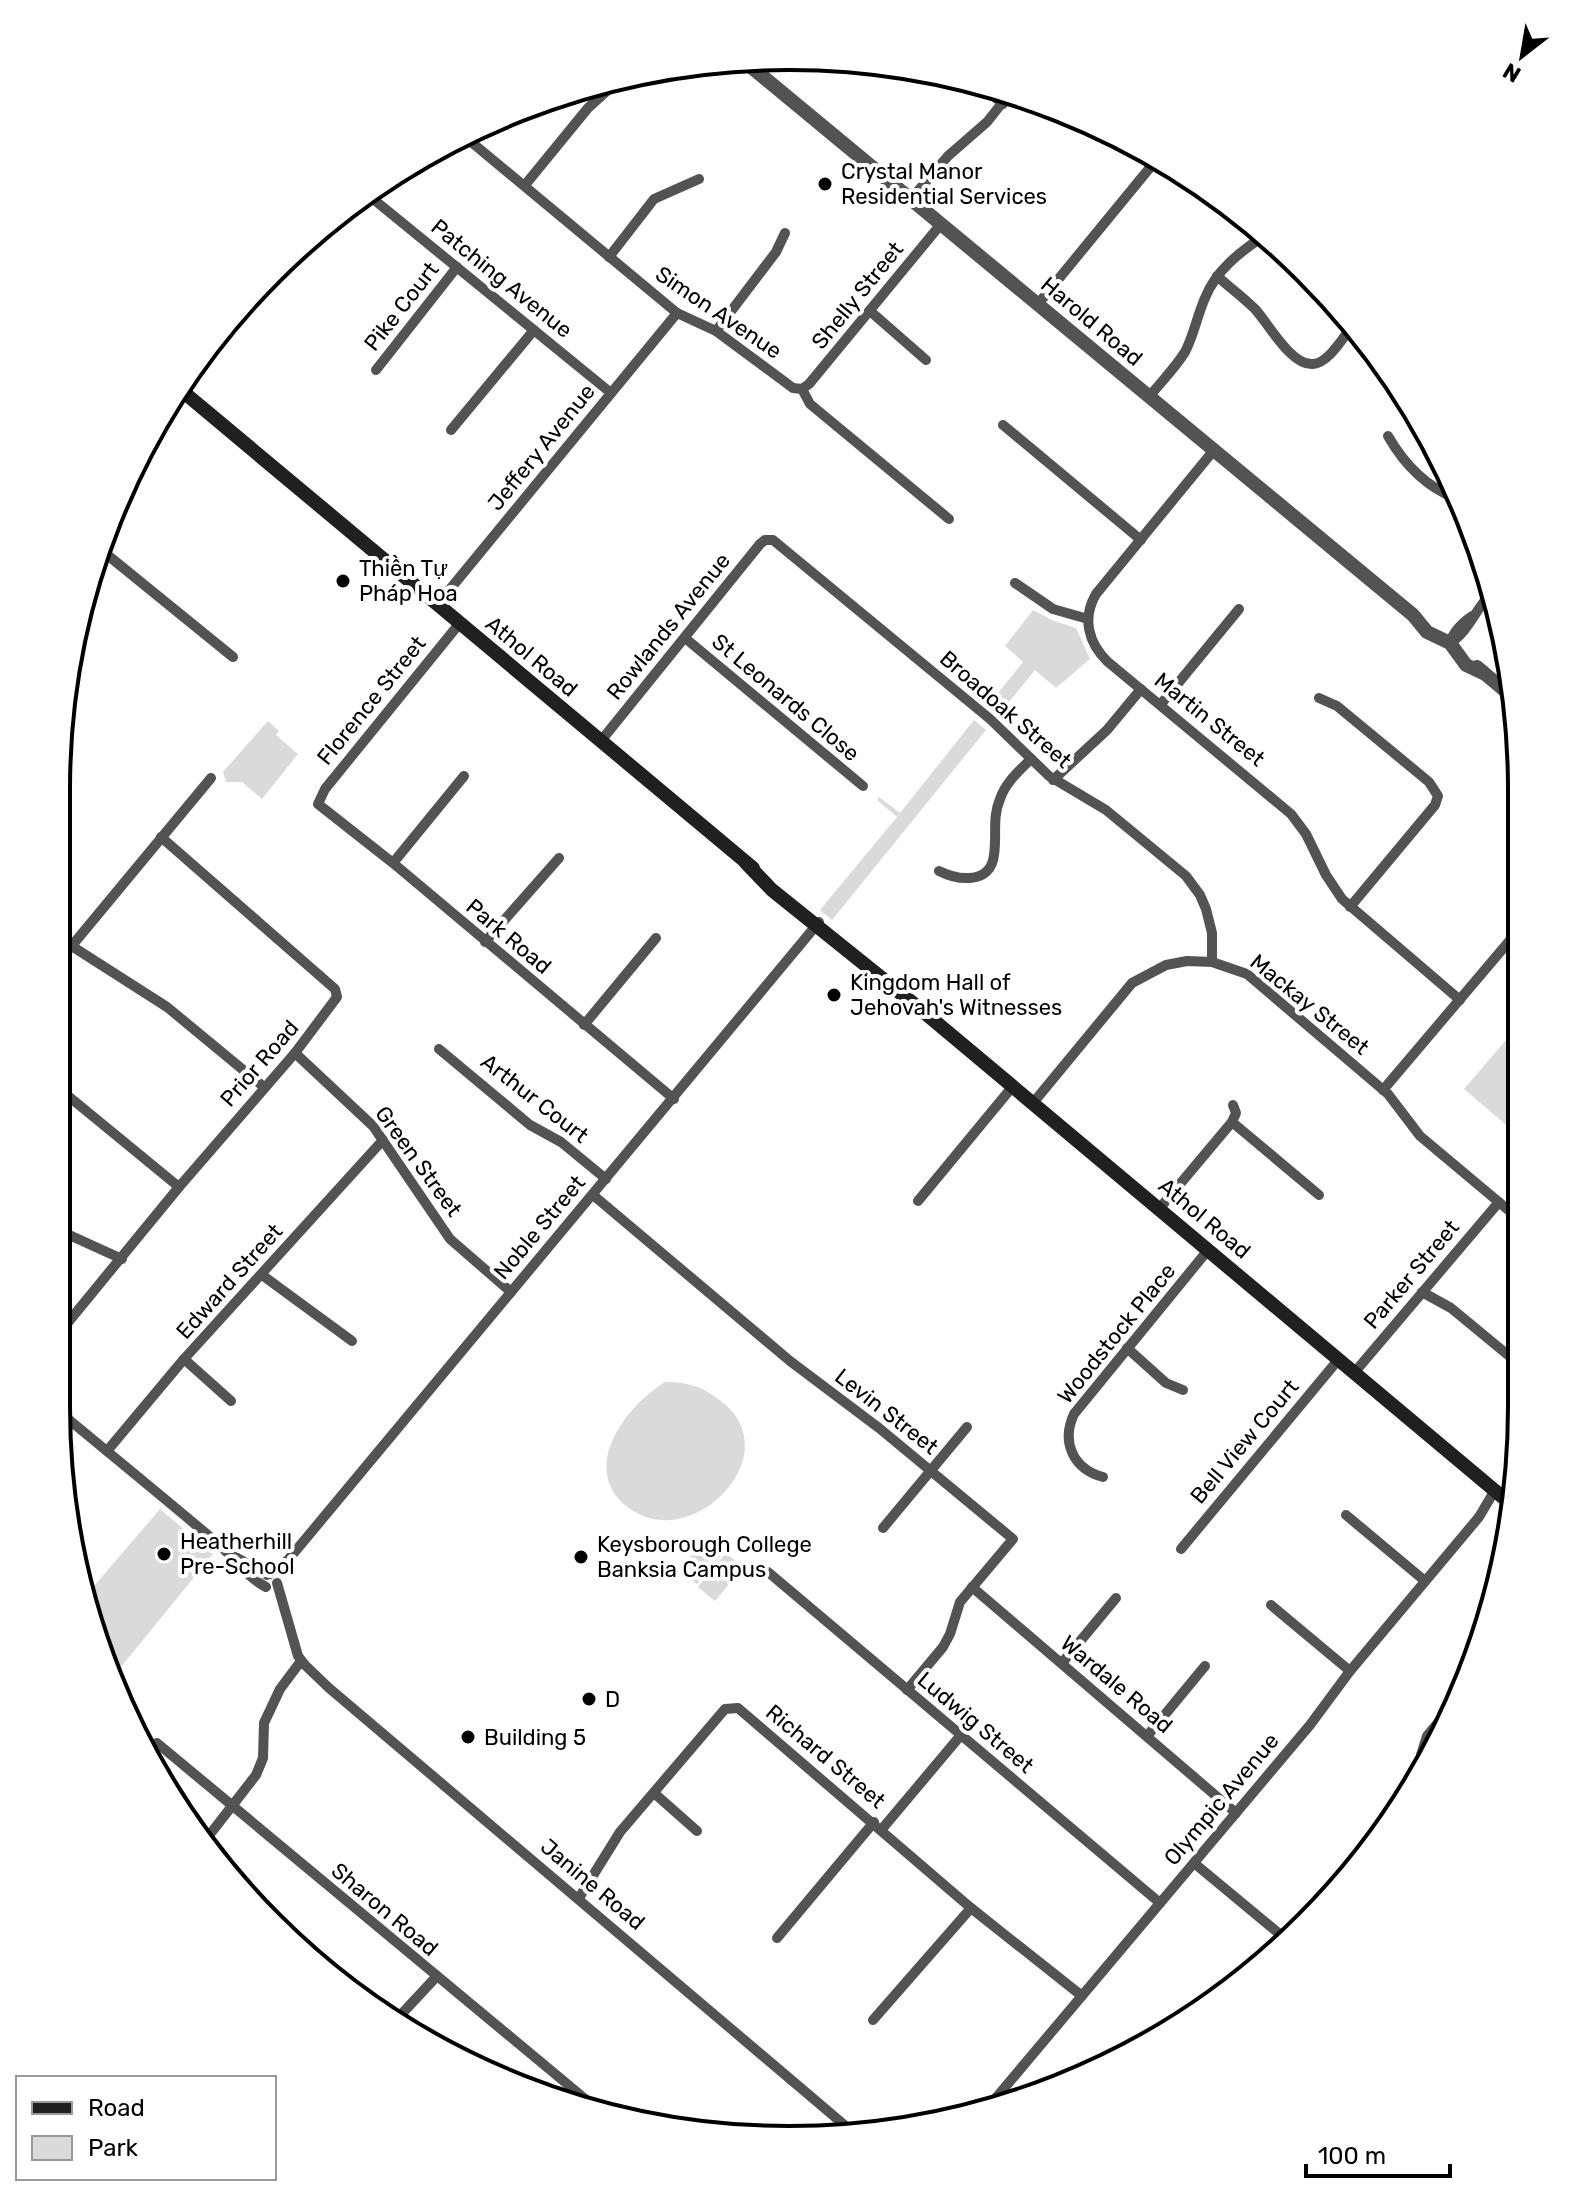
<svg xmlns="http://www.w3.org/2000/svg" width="1578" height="2196" font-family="Rubik,sans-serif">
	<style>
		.green { fill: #dadada }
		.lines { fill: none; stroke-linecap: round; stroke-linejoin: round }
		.minor { stroke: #535353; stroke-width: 10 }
		.tertiary { stroke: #535353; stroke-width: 14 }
		.secondary { stroke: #202020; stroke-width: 14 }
		.poi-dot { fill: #000; stroke: #fff; stroke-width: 3 }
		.labels { text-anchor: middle; stroke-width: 8; stroke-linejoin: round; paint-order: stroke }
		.poi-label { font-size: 22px; fill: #000; stroke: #fff; text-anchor: start }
		.street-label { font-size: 22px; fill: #000; stroke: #fff }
		.rim { fill: none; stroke: #000; stroke-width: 4 }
	</style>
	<rect width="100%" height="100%" fill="#fff"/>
	<g class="green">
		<path d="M1033,610L1052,620L1076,628L1090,659L1056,688L1035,670L1001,712L990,703L1023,662L1005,646Z"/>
		<path d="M974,720L986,730L832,920L820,910L897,817L877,800L879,797L900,813Z"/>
		<path d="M268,721L279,731L276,735L298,754L262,799L242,782H226L223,772Z"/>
		<path d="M1518,1026V1135L1464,1089Z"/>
		<path d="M665,1382C688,1382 703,1387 721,1401C788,1452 699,1547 637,1513C574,1478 621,1409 665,1382Z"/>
		<path d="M160,1509L213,1554L116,1673L82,1600Z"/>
		<path d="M707,1536L725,1550L697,1584L679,1570Z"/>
		<path d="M726,1553L743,1567L715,1601L698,1587Z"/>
	</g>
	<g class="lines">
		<g class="minor">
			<path d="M974,80L1003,104"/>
			<path d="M464,136L677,313L716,331L793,388L802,389L810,404L949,519"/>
			<path d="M525,185L588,108L620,79"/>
			<path d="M367,194L611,393"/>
			<path d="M911,199L948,156L987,122L1010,93"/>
			<path d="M609,257L654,199L699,179"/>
			<path d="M1217,276C1229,287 1243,297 1255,309C1268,323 1291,366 1313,364C1329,363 1344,336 1353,325"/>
			<path d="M1038,304L1157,159"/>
			<path d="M870,311L926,360"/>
			<path d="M716,331L776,252L785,233"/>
			<path d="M376,370L457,267"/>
			<path d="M802,389L809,384L941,224"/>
			<path d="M1149,397C1161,382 1175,368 1185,352C1194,335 1197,316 1205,298C1216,270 1240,252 1265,235"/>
			<path d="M1003,425L1141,540"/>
			<path d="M451,430L534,330"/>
			<path d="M1388,436C1404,464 1426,487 1457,499"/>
			<path d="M1214,450L1096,594C1082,618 1088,643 1108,662L1291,814L1306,834L1326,875L1342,899L1460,1000"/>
			<path d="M105,553L233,657"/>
			<path d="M1015,583L1053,609L1088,619"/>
			<path d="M437,605L677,313"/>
			<path d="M459,624L325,789L318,804L393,863L674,1099"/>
			<path d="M685,638L863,786"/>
			<path d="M1450,643C1467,633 1474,613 1487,598"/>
			<path d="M1450,643C1453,631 1462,623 1472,616"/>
			<path d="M1319,698L1337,706L1429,782L1438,796L1435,805L1350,907"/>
			<path d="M1161,704L1239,609"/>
			<path d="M600,742L760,544L765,540H773L990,719L1049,776L1106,810L1186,876L1200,895L1206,909L1212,933V962"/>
			<path d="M1053,780L1107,730L1141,689"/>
			<path d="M393,863L464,776"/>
			<path d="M939,871C959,881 991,884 994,855C997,835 992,818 1000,799C1006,782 1019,771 1031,759"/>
			<path d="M56,936L167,1007L264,1087"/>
			<path d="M485,942L559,858"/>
			<path d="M70,948L211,778"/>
			<path d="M584,1025L656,938"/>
			<path d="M439,1049L530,1125L561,1142L606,1179"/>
			<path d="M295,1053L373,1126L450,1239L511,1292"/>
			<path d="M56,1086L179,1187"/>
			<path d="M1383,1090L1517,932"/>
			<path d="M1033,1103L1132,983L1166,965L1187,961L1212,962L1247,974L1388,1094L1420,1136L1519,1219"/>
			<path d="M1232,1122L1236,1113L1233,1105"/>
			<path d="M593,1195L790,1361L879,1428L1013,1539L960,1602L950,1634L943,1647L907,1690"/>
			<path d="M918,1201L1013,1086"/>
			<path d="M1159,1209L1232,1122L1319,1195"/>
			<path d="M56,1229L122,1259"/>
			<path d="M262,1275L352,1341"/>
			<path d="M1422,1292L1451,1308L1520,1365"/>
			<path d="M56,1337L179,1187L295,1053L337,997L335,989L161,837"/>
			<path d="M1127,1348L1166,1383L1183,1390"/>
			<path d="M184,1359L231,1401"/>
			<path d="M1354,1373L1499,1202"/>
			<path d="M56,1409C109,1453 163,1497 215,1541C233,1556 245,1576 266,1587"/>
			<path d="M107,1451L184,1359L383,1140"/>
			<path d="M1103,1477C1073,1469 1061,1442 1074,1414L1208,1250"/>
			<path d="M1346,1515L1425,1581"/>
			<path d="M883,1528L967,1427"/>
			<path d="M1181,1549L1338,1360"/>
			<path d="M234,1556L267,1575"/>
			<path d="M768,1572L1160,1903"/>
			<path d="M270,1574L288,1560L819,922"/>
			<path d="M277,1583L298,1656L305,1665"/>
			<path d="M972,1587L1236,1813"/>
			<path d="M1271,1605L1350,1671"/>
			<path d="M1062,1663L1116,1598"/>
			<path d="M306,1666L329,1688L855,2134"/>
			<path d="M1148,1735L1205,1666"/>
			<path d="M157,1743L590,2103"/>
			<path d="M1421,1755L1427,1736L1458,1699"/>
			<path d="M654,1793L697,1831"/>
			<path d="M882,1829L961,1735"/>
			<path d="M204,1842L256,1775L263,1758L264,1723L280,1689L301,1661"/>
			<path d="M1194,1863L1288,1941"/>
			<path d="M579,1898L620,1832L725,1709L738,1708L971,1908L1082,1996"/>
			<path d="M777,1938L874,1822"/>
			<path d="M1286,1939L1376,1832"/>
			<path d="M397,2019L436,1977"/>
			<path d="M873,2020L971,1908"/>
			<path d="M990,2105L1310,1725L1350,1671L1479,1517L1495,1490"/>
		</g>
		<g class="tertiary">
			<path d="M744,61L1413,615L1427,632L1450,643L1466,665L1483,673"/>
			<path d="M1477,667L1516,700"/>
		</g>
		<g class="secondary">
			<path d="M181,390L753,868"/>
			<path d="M746,863L772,890L919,1008L1512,1505"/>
		</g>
	</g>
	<g class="poi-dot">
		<circle cx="825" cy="184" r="8"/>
		<circle cx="343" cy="581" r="8"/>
		<circle cx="834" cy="995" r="8"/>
		<circle cx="164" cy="1554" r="8"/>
		<circle cx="581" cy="1557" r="8"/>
		<circle cx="589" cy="1699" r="8"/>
		<circle cx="468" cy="1737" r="8"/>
	</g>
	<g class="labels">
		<g class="poi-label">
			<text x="841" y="179">Crystal Manor<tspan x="841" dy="25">Residential Services</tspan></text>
			<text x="359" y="576">Thiền Tự<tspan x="359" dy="25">Pháp Hoa</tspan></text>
			<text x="850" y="990">Kingdom Hall of<tspan x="850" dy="25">Jehovah's Witnesses</tspan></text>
			<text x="180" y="1549">Heatherhill<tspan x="180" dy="25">Pre-School</tspan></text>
			<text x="597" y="1552">Keysborough College<tspan x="597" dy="25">Banksia Campus</tspan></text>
			<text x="605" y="1707">D</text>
			<text x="484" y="1745">Building 5</text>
		</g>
		<g class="street-label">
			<text transform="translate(502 278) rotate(39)" y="8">Patching Avenue</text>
			<text transform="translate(857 295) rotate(-51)" y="8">Shelly Street</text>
			<text transform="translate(401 306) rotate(-52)" y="8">Pike Court</text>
			<text transform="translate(719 312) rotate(34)" y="8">Simon Avenue</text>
			<text transform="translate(1092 321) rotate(40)" y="8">Harold Road</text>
			<text transform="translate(541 447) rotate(-51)" y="8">Jeffery Avenue</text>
			<text transform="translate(668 626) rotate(-51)" y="8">Rowlands Avenue</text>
			<text transform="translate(532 656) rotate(40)" y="8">Athol Road</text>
			<text transform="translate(786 697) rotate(40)" y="8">St Leonards Close</text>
			<text transform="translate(371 700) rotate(-51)" y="8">Florence Street</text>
			<text transform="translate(1006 709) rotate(41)" y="8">Broadoak Street</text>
			<text transform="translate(1210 719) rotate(39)" y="8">Martin Street</text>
			<text transform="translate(509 936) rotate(40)" y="8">Park Road</text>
			<text transform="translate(1310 1004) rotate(39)" y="8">Mackay Street</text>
			<text transform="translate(259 1063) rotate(-49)" y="8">Prior Road</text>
			<text transform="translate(535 1098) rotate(38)" y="8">Arthur Court</text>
			<text transform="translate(419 1161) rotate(54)" y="8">Green Street</text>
			<text transform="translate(1205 1218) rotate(40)" y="8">Athol Road</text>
			<text transform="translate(539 1227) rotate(-50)" y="8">Noble Street</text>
			<text transform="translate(1411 1274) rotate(-50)" y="8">Parker Street</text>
			<text transform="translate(229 1281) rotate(-48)" y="8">Edward Street</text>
			<text transform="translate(1116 1333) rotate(-51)" y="8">Woodstock Place</text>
			<text transform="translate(887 1411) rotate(38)" y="8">Levin Street</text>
			<text transform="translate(1244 1441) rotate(-50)" y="8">Bell View Court</text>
			<text transform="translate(1117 1684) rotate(40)" y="8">Wardale Road</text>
			<text transform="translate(976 1722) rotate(40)" y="8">Ludwig Street</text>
			<text transform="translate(826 1756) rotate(40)" y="8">Richard Street</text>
			<text transform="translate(1221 1799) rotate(-50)" y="8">Olympic Avenue</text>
			<text transform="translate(593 1884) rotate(40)" y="8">Janine Road</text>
			<text transform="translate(385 1909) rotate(40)" y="8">Sharon Road</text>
		</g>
	</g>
	<path d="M0 0H1578V2196H0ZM789 70H789A719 719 0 0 1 1508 789V1407A719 719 0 0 1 789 2126H789A719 719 0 0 1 70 1407V789A719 719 0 0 1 789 70Z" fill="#fff" fill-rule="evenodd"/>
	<path class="rim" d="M789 70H789A719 719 0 0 1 1508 789V1407A719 719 0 0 1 789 2126H789A719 719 0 0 1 70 1407V789A719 719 0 0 1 789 70Z"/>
	<rect x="16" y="2076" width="260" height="104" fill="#ffffff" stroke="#999999" stroke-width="2"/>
	<rect x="32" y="2102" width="40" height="12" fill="#202020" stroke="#999999" stroke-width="2"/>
	<text x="88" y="2116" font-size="24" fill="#000000">Road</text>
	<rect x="32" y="2136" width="40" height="24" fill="#dadada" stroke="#999999" stroke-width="2"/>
	<text x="88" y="2156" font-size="24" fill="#000000">Park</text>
	<g transform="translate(1522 56) rotate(211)" stroke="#ffffff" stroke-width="6" paint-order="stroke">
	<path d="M0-6L14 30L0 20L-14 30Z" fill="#000000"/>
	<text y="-12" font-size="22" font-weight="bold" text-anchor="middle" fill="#000000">N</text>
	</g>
	<path d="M1306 2164v12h144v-12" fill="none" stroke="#000000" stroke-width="4"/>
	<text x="1318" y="2164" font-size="24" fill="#000000" stroke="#ffffff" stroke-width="6" paint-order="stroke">100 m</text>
</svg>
